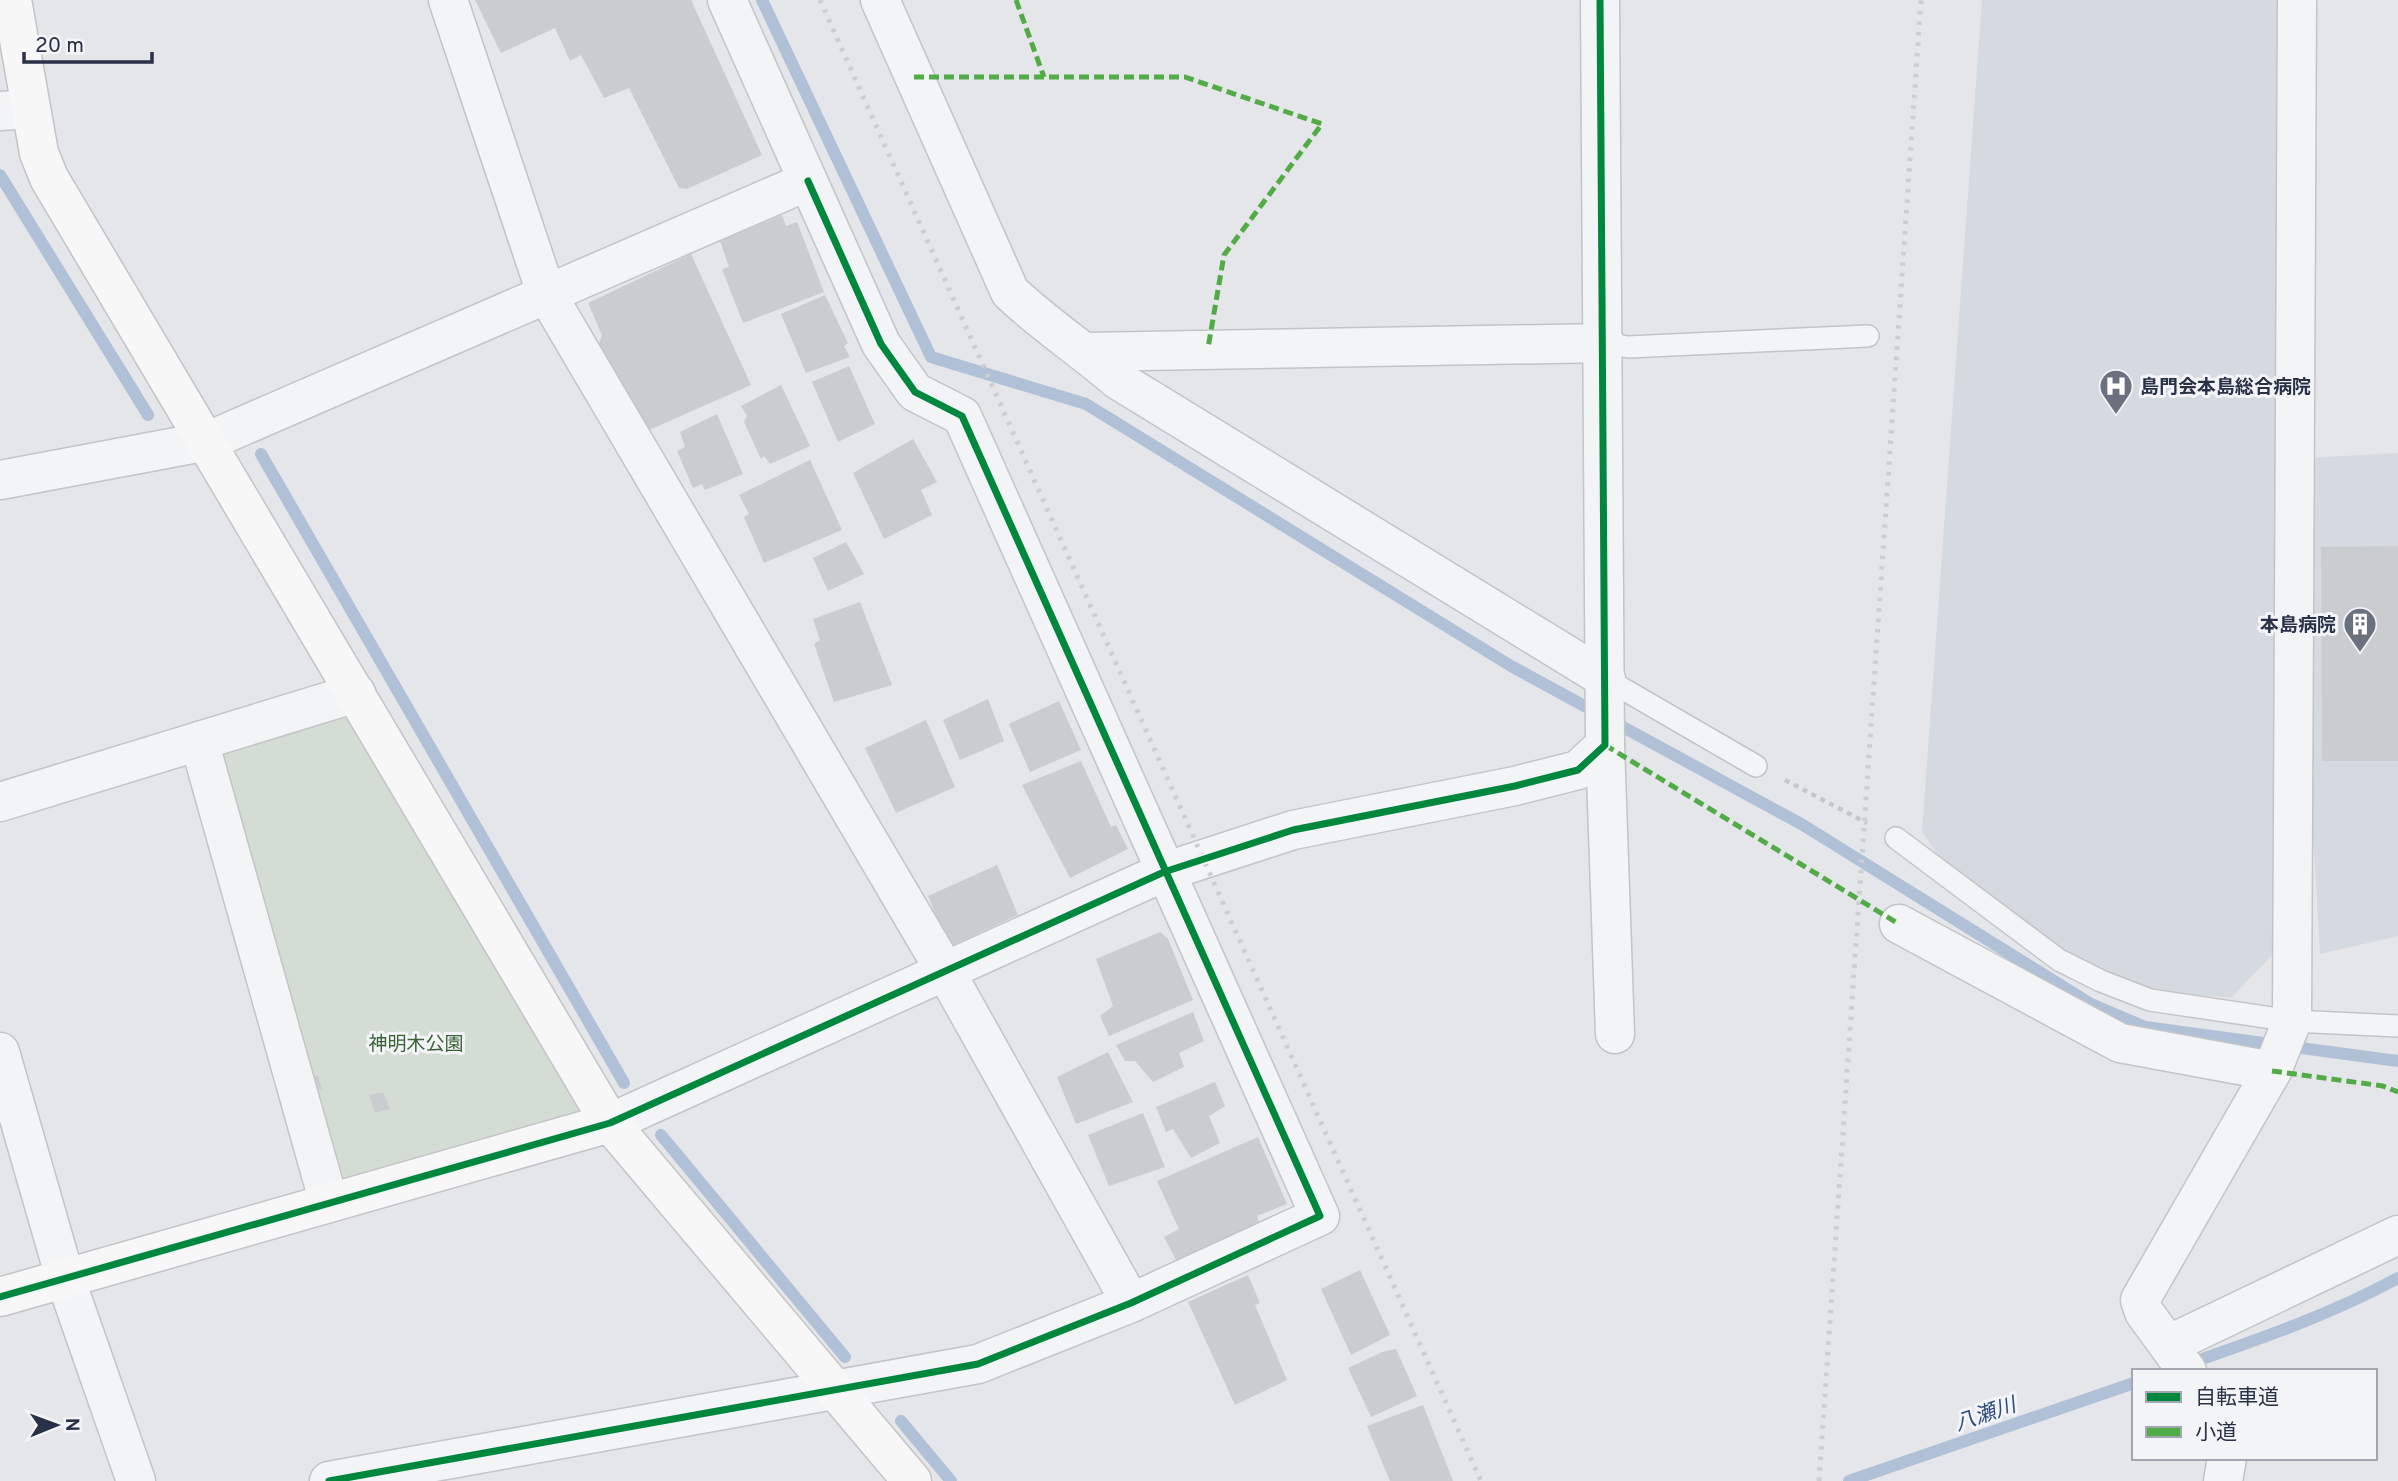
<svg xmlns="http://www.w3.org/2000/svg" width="2398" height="1481" font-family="Overpass,'Noto Sans JP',sans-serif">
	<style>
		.built { fill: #d5d9e0 }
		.green { fill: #d4ddd4 }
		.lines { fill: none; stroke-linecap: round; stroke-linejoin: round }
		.stream { stroke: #b0c0d6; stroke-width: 12 }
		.building { fill: #cacdd0 }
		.lane-casing { stroke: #c2c4c7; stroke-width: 24 }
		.street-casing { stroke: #c2c4c7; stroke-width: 41 }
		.secondary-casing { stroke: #c2c4c7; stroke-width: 41 }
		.path { stroke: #c5c7cc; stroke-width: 4.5; stroke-dasharray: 5 5; stroke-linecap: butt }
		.lane { stroke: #f3f4f6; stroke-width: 21 }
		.street { stroke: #f3f4f6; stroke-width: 38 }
		.secondary { stroke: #f7f7f7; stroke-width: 38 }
		.rail { stroke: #cdced1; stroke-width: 5; stroke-dasharray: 3.5 7; stroke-linecap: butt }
		.quiet { stroke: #53ab47; stroke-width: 5; stroke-dasharray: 10 5; stroke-linecap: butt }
		.cycleway-casing { stroke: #f2f4f8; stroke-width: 11 }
		.cycleway { stroke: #00873e; stroke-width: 7 }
		.labels { text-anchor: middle; stroke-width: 6; stroke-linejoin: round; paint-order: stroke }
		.poi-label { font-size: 19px; font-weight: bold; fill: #283145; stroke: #f2f4f8; text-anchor: start }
		.park-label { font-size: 19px; fill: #3a6234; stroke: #f2f4f8 }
		.water-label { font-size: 21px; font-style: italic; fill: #2f4c7d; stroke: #f2f4f8 }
	</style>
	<rect width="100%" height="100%" fill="#e4e6e9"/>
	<g class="built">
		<path d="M1982,0H2284L2277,950L2231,998L2154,991L2103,975L1965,893L1922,832Z"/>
		<path d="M2398,453V936L2320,954L2309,764L2308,458Z"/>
	</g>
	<path class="green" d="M356,693L610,1123L329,1203L199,741Z"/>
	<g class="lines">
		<g class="stream">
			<path d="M762,0L931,357L1086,404L1511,666L1803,825L2091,1004L2145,1027L2398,1061"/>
			<path d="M0,175L148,415"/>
			<path d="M261,454L624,1083"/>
			<path d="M661,1135L845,1357"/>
			<path d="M2188,1364C2260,1339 2332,1314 2398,1278"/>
			<path d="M901,1421L951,1481"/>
			<path d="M1849,1481L2134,1383"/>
		</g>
	</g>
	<g class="building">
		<path d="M475,0H691L762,155L687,189L679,188L629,88L604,98L581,55L570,61L555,28L501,53Z"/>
		<path d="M782,215L786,226L797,222L824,292L743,323L722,269L729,267L720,241Z"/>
		<path d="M691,254L751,385L647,431L598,347L602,335L588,303Z"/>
		<path d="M825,295L848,343L844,346L850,357L806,373L781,314Z"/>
		<path d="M849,366L875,424L838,442L812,382Z"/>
		<path d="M781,385L810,446L770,464L764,456L761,459L744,422L747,416L741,406Z"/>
		<path d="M717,414L743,474L705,490L702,484L693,488L677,451L685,447L680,432Z"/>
		<path d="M913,439L937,482L921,490L932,515L884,539L853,473Z"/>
		<path d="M810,460L842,530L764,563L744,517L749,514L739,495Z"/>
		<path d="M846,542L864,574L828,591L813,558Z"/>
		<path d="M2398,546V761H2322L2321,547Z"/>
		<path d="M860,602L892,685L834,702L814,644L820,640L813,619Z"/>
		<path d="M988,699L1004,741L960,760L943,720Z"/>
		<path d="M1059,701L1081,750L1030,772L1009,724Z"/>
		<path d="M926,720L955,787L896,813L865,748Z"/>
		<path d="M1081,761L1111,827L1116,825L1128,849L1070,878L1022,785Z"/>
		<path d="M997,865L1018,915L949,947L928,896Z"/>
		<path d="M1160,932L1168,939L1193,1000L1109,1036L1100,1016L1113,1006L1096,959Z"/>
		<path d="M1193,1012L1204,1041L1179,1053L1184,1067L1153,1082L1135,1061H1125L1116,1045Z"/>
		<path d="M1108,1052L1133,1102L1076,1124L1057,1077Z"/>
		<path d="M318,1075L322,1089L316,1090L312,1078Z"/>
		<path d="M1215,1082L1225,1106L1209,1116L1220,1143L1191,1158L1173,1129L1166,1132L1156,1107Z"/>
		<path d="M383,1092L390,1109L375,1113L369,1095Z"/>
		<path d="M1143,1113L1165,1167L1109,1186L1088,1135Z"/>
		<path d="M1258,1137L1287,1204L1257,1216L1260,1224L1176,1260L1164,1237L1179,1229L1157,1181Z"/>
		<path d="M1360,1270L1390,1335L1351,1355L1321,1289Z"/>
		<path d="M1248,1275L1260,1303L1255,1305L1287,1380L1235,1405L1188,1302Z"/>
		<path d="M1396,1349L1417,1396L1371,1417L1348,1368L1382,1352Z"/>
		<path d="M1423,1405L1453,1481H1390L1367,1426Z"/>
	</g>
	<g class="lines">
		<defs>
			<g id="lane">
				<path d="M1605,343L1628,347L1868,336"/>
				<path d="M1606,679L1756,766"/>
				<path d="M1896,838L2059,960L2101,981L2150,1000L2292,1021L2398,1026"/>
			</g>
			<g id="street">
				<path d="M448,0L546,293L944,969L1131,1303"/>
				<path d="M880,0L1010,292C1045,325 1082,349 1118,380L1606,679"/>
				<path d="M0,111L31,109"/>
				<path d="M1086,352L1605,343"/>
				<path d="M0,480L208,441L808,181L727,0"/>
				<path d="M199,741L329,1203"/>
				<path d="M1605,745L1615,1034"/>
				<path d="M0,802L356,693"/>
				<path d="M1899,924L2120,1043L2272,1071"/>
				<path d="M0,1052L65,1278L136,1481"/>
				<path d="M610,1123L1164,872L1293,830L1515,786L1578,770L1605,745L1600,0"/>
				<path d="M2170,1344L2398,1235"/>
				<path d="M2187,1371L2144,1312L2140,1300L2272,1071L2292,1021L2297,0"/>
				<path d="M329,1481L978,1364L1131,1303L1320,1216L962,416L915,392L881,344L808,181"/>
				<path d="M2223,1481L2227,1458"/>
			</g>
			<g id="secondary">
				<path d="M12,0L39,153L49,178L610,1123L912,1481"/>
				<path d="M0,1297L610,1123"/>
			</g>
		</defs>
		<use href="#lane" class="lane-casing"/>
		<use href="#street" class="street-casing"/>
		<use href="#secondary" class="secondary-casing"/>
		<path class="path" d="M1785,780L1867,823"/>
		<use href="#lane" class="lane"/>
		<use href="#street" class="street"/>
		<use href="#secondary" class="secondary"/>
		<g class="rail">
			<path d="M820,0L1481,1481"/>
			<path d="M1819,1481L1921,0"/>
		</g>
		<g class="quiet">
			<path d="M1016,0L1044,77"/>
			<path d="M914,77H1185L1322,124L1224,255L1208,348"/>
			<path d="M1605,745L1899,924"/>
			<path d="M2272,1071L2383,1086L2398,1092"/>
		</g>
		<defs>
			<g id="cycleway">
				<path d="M0,1297L610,1123L1164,872L1293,830L1515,786L1578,770L1605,745L1600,0"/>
				<path d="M329,1481L978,1364L1131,1303L1320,1216L962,416L915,392L881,344L808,181"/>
			</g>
		</defs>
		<use href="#cycleway" class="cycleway-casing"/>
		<use href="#cycleway" class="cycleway"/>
	</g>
	<defs>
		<symbol id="hospital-pin" viewBox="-11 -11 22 30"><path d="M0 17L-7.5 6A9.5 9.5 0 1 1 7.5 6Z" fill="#6a707e" stroke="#f2f4f8"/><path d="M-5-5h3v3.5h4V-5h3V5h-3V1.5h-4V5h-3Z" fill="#fff"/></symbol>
		<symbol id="building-pin" viewBox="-11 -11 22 30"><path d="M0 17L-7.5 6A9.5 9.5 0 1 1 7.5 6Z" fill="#6a707e" stroke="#f2f4f8"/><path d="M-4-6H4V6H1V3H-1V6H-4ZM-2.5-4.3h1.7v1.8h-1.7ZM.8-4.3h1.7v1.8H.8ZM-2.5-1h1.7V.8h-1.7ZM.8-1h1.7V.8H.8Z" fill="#fff"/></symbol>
	</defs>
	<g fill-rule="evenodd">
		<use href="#hospital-pin" x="2097" y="367" width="38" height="52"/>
		<use href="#building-pin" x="2341" y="605" width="38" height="52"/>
	</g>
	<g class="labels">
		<g class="poi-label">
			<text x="2140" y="393">島門会本島総合病院</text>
			<text x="2336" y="631" text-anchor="end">本島病院</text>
		</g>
		<g class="park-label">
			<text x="416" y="1050">神明木公園</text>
		</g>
		<g class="water-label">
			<text transform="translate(1985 1414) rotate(-19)" y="7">八瀬川</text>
		</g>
	</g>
	<rect x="2132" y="1369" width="245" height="91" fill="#f2f4f8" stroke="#a1a6b0" stroke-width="2"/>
	<rect x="2146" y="1392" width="35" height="10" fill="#00873e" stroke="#a1a6b0" stroke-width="2"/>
	<text x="2195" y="1404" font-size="21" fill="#283145">自転車道</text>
	<rect x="2146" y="1427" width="35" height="10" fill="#53ab47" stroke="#a1a6b0" stroke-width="2"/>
	<text x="2195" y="1439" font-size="21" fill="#283145">小道</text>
	<g transform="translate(56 1425) rotate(89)" stroke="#f2f4f8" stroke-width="5" paint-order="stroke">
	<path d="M0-5L12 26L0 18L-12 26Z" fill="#283145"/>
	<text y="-10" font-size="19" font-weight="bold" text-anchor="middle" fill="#283145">N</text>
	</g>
	<path d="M24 52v10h128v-10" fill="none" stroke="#283145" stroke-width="3.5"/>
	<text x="35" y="52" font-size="21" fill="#283145" stroke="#f2f4f8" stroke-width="5" paint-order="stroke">20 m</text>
</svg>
